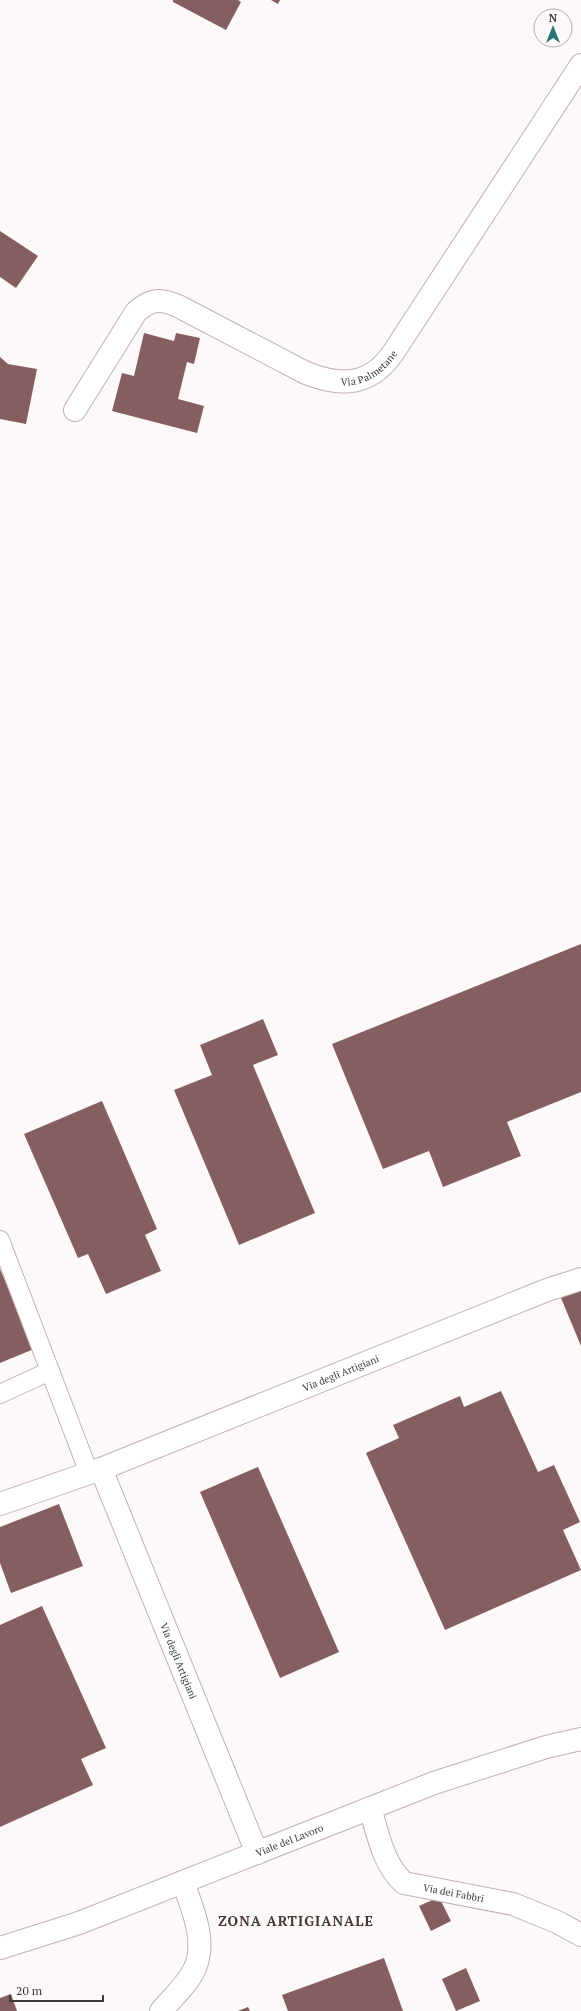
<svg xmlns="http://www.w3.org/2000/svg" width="581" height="2011" font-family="'PT Serif',serif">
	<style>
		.building { fill: #855e61 }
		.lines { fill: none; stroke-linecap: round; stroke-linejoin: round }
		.lane-casing { stroke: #c5afb1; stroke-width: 20 }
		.street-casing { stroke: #c5afb1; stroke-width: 24 }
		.secondary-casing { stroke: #c5afb1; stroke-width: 24 }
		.lane { stroke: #fff; stroke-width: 18 }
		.street { stroke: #fff; stroke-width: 22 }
		.secondary { stroke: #fff; stroke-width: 22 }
		.labels { text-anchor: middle; stroke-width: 4; stroke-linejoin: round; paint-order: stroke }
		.street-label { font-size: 10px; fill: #42393a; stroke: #fdf9f9 }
		.district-label { font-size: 14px; font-weight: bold; letter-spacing: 1px; fill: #473637; stroke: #fdf9f9 }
	</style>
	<rect width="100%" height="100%" fill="#fdf9f9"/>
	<g class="building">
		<path d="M173,0H238L241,2L226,30L173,2Z"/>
		<path d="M271,0H280L278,4Z"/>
		<path d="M0,231L38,256L16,288L0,277Z"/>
		<path d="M144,333L174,341L176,333L200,338L194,364L187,362L178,399L204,406L197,433L112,411L122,373L134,376Z"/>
		<path d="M0,357L8,364L37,369L26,424L0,419Z"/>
		<path d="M581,944V1092L507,1122L521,1156L443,1187L429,1151L383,1169L332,1044Z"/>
		<path d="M263,1019L278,1055L253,1065L315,1213L239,1245L174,1090L212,1075L200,1045Z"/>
		<path d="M102,1101L157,1229L145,1235L161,1271L106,1294L88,1254L78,1258L24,1134Z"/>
		<path d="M0,1269L34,1349L0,1363Z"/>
		<path d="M581,1290V1346L561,1298Z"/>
		<path d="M501,1391L538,1472L554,1465L580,1522L563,1530L581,1570L445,1630L366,1453L399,1438L393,1425L460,1396L464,1407Z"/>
		<path d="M258,1467L339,1652L280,1678L200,1492Z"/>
		<path d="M59,1504L83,1566L11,1593L0,1563V1527Z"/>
		<path d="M42,1606L106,1748L81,1759L93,1785L0,1827V1625Z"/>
		<path d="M439,1897L451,1921L431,1931L419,1906Z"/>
		<path d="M384,1958L403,2011H288L282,1995Z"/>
		<path d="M466,1968L480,2001L456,2011L442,1979Z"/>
		<path d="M11,1994L17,2011H0V1998Z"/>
		<path d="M248,2007L250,2011H238Z"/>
	</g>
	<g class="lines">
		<defs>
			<g id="lane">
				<path d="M0,1240L89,1473"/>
				<path d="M0,1394L50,1371"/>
			</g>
			<g id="street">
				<path id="s1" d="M75,410L136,312C151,299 160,298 178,306L306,373C341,387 370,386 393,353L581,65"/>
				<path id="s2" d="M101,1469L257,1853"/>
				<path id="s3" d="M0,1504L101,1469L547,1290L581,1279"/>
				<path id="s4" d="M370,1808C378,1834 383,1864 404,1883L513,1904L557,1922L581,1935"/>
				<path d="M161,2011C172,1998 188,1984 195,1968C207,1940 192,1908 183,1882"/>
			</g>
			<g id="secondary">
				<path id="s5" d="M0,1948L79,1923L434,1783L546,1747L581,1739"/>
			</g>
		</defs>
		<use href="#lane" class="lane-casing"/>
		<use href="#street" class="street-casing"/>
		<use href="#secondary" class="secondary-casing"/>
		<use href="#lane" class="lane"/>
		<use href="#street" class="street"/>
		<use href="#secondary" class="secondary"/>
	</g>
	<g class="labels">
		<g class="street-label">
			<text dy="4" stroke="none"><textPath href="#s1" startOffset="374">Via Palmetane</textPath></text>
			<text dy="4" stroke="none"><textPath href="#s3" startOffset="365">Via degli Artigiani</textPath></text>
			<text dy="4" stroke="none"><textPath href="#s2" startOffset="207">Via degli Artigiani</textPath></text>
			<text dy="4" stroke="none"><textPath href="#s5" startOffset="309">Viale del Lavoro</textPath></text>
			<text dy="4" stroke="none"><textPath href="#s4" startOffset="134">Via dei Fabbri</textPath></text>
		</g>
		<g class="district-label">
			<text x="296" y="1926">ZONA ARTIGIANALE</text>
		</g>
	</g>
	<g transform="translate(553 28)"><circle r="19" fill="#fdf9f9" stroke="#b2acad"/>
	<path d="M0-3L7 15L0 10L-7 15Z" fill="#297373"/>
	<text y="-6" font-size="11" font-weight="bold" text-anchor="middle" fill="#42393a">N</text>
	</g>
	<path d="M10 1995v6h93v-6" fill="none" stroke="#42393a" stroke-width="2"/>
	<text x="16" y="1995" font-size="12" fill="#42393a" stroke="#fdf9f9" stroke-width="3" paint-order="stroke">20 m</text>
</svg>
